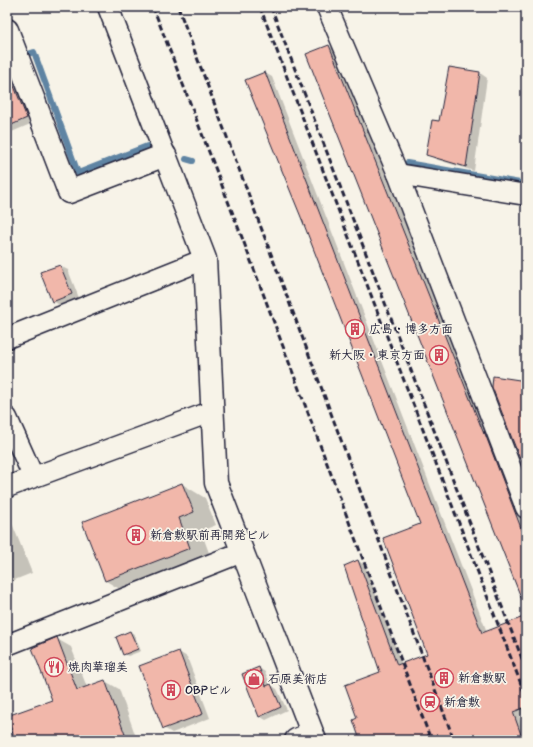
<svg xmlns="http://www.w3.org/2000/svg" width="533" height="747" font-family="Mynerve,'Klee One',sans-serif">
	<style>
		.shadow { fill: #0003 }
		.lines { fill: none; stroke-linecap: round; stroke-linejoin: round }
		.stream { stroke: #5f84a3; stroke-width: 6 }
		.building { fill: #f1b7aa; stroke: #22223b }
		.street-casing { stroke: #22223b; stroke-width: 23 }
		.secondary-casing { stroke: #22223b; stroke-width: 25 }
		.primary-casing { stroke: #22223b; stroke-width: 25 }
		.street { stroke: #f7f3e8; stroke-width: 20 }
		.secondary { stroke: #f7f3e8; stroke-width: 22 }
		.primary { stroke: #f7f3e8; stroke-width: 22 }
		.rail { stroke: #22223b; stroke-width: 3; stroke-dasharray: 6 3; stroke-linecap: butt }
		.labels { text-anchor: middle; stroke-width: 3.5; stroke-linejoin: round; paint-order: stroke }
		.poi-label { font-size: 12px; font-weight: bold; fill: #22223b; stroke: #f7f3e8; text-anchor: start }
	</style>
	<rect width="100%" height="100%" fill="#f7f3e8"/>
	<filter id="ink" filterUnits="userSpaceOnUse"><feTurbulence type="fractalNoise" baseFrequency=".025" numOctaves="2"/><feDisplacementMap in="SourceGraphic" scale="8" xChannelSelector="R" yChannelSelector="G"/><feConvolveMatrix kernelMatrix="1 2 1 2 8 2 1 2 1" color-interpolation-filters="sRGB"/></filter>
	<g filter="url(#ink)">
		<g class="shadow">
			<path d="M329,46L336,50L526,527V611L374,220Z"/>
			<path d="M7,70L15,74L35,122L7,134Z"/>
			<path d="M265,73L272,77L487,632L526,617V713L519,716L526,734V740H459V739L455,740H361L358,719L382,672L358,561L365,565L402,665L428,655L422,524Z"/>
			<path d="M480,73L487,78L474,171L435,159L428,154L440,122Z"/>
			<path d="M60,266L68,270L79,298L61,306L53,301Z"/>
			<path d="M182,484L205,498L216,525L201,531L212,561L128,594L106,581Z"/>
			<path d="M7,514L9,516L32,573L7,583Z"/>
			<path d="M130,632L134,634L141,651L128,656L124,654Z"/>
			<path d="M57,639L71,647L87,687L105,681L119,689L137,740H16L53,700Z"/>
			<path d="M179,652L187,657L210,718L172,733L164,728Z"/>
			<path d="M259,668L265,672L271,685L277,689L287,710L266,720L259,716Z"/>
		</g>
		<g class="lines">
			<g class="stream">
				<path d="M28,54L34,52L78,173L147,146"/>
				<path d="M186,159L193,161"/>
				<path d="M407,163L526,184"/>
			</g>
		</g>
		<g class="building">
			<path d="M329,45L484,434V431L526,541V610L306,54Z"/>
			<path d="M449,67L480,72L466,167L426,155L432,120L439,121Z"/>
			<path d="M7,69L27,118L7,127Z"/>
			<path d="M265,72L482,633L526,616V707L513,712L523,740H458L456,734L439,740H360L353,720L357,718L345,685L380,672L344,566L358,560L397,665L427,654L383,538L420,524L303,222L245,80Z"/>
			<path d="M60,265L72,294L52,302L40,272Z"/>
			<path d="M493,376L526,381V460L520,459L492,387Z"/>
			<path d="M182,483L194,512L179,518L190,548L105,581L82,522Z"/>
			<path d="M130,631L138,649L123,655L116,637Z"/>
			<path d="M57,637L77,690L105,680L127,740H15L7,716L52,700L32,648Z"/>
			<path d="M179,651L203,714L163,729L139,666Z"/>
			<path d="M259,667L266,686L271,684L281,707L259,717L242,674Z"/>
		</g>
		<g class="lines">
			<defs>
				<g id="street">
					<path d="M108,7L165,155"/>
					<path d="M327,7L398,174L526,508"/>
					<path d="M398,174L526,195"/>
					<path d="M7,338L205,259"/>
					<path d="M7,418L33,476"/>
					<path d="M7,487L213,411"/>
					<path d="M7,645L242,552"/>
				</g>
				<path id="secondary" d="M7,30L69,192L165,155L205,259L216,483L315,740"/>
				<path id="primary" d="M296,740L311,734"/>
			</defs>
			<use href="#street" class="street-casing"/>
			<use href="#secondary" class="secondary-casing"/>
			<use href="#primary" class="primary-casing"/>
			<use href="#street" class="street"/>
			<use href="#secondary" class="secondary"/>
			<use href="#primary" class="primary"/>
			<g class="rail">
				<path d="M153,7L243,240L431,740"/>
				<path d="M178,7L454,740"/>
				<path d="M260,7L526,697"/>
				<path d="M271,7L526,669"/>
			</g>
		</g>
	</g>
	<defs>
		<symbol id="building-ring" viewBox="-11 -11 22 22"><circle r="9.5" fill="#f7f3e8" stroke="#d1495b" stroke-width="1.5"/><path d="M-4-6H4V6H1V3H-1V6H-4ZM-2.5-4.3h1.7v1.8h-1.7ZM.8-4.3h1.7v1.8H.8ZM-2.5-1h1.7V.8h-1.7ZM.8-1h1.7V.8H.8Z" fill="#d1495b"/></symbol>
		<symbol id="restaurant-ring" viewBox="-11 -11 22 22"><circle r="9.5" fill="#f7f3e8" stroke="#d1495b" stroke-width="1.5"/><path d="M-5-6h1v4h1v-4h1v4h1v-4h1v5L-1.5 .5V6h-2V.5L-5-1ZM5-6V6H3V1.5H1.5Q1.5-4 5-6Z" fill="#d1495b"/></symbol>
		<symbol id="shop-ring" viewBox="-11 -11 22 22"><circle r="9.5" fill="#f7f3e8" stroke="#d1495b" stroke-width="1.5"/><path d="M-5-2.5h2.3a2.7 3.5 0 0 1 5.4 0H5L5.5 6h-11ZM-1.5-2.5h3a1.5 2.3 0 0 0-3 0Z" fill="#d1495b"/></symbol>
		<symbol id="station-ring" viewBox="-11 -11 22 22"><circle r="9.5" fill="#f7f3e8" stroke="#d1495b" stroke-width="1.5"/><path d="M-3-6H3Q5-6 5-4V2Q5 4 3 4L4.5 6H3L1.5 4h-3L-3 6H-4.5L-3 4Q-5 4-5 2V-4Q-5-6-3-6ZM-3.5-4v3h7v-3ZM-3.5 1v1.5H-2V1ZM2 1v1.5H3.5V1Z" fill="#d1495b"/></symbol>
	</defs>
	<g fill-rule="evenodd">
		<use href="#building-ring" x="344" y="318" width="22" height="22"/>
		<use href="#building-ring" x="428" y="344" width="22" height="22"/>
		<use href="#building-ring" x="125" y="524" width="22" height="22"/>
		<use href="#restaurant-ring" x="43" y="656" width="22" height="22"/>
		<use href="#building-ring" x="433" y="667" width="22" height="22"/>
		<use href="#shop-ring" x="243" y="668" width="22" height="22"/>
		<use href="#building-ring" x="160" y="679" width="22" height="22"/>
		<use href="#station-ring" x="419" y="691" width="22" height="22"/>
	</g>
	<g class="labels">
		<g class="poi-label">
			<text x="369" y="333">広島・博多方面</text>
			<text x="425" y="359" text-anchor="end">新大阪・東京方面</text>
			<text x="150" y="539">新倉敷駅前再開発ビル</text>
			<text x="68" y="671">焼肉華瑠美</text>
			<text x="458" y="682">新倉敷駅</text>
			<text x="268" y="683">石原美術店</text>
			<text x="185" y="694">OBPビル</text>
			<text x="444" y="706">新倉敷</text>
		</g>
	</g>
	<rect width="533" height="747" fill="none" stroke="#f7f3e8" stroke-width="24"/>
	<rect x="12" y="12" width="509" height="723" fill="none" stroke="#22223b" stroke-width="1.5" filter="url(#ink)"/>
</svg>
